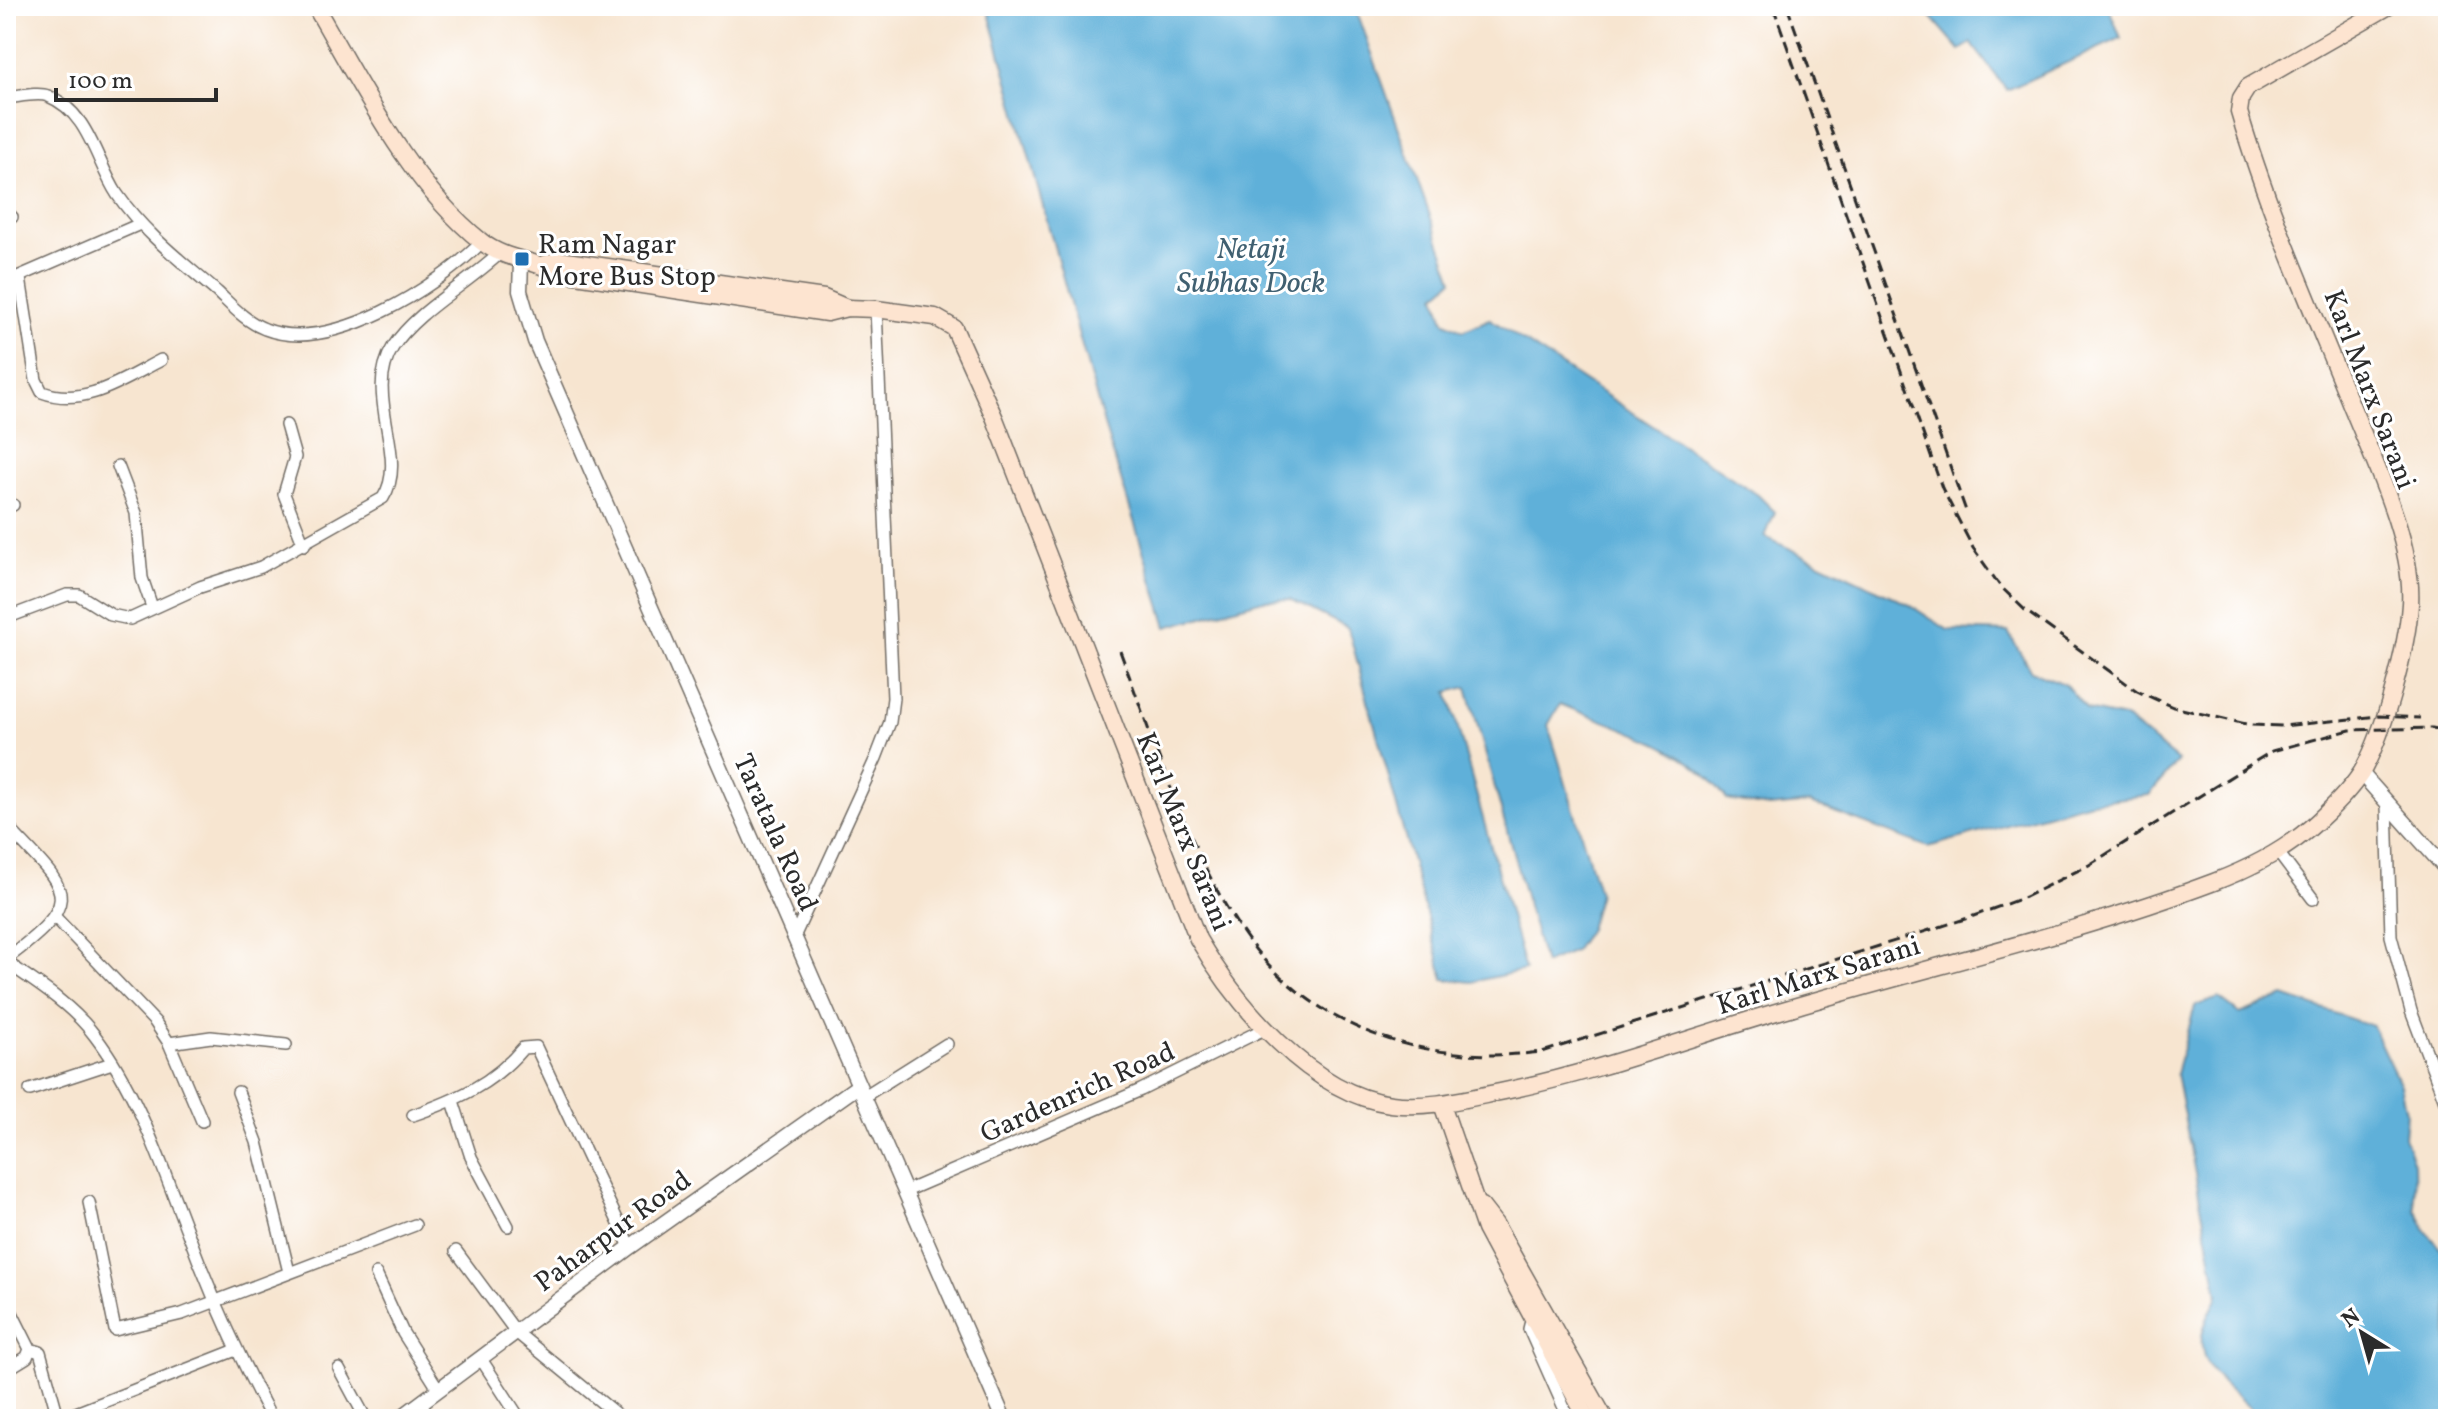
<svg xmlns="http://www.w3.org/2000/svg" width="2454" height="1425" font-family="Vollkorn,serif">
	<style>
		.water { fill: #5fb0d9; stroke: #456e82; stroke-width: 2 }
		.lines { fill: none; stroke-linecap: round; stroke-linejoin: round }
		.minor-casing { stroke: #726c65; stroke-width: 14 }
		.tertiary-casing { stroke: #726c65; stroke-width: 17 }
		.secondary-casing { stroke: #726c65; stroke-width: 19 }
		.minor { stroke: #fff; stroke-width: 11 }
		.tertiary { stroke: #fff; stroke-width: 14 }
		.secondary { stroke: #fde4d0; stroke-width: 16 }
		.rail { stroke: #2b2b2b; stroke-width: 3; stroke-dasharray: 12 6; stroke-linecap: butt }
		.poi-dot { fill: #1f6fb2; stroke: #fff; stroke-width: 3 }
		.labels { text-anchor: middle; stroke-width: 6; stroke-linejoin: round; paint-order: stroke }
		.poi-label { font-size: 28px; fill: #2b2b2b; stroke: #fff; text-anchor: start }
		.street-label { font-size: 28px; fill: #2b2b2b; stroke: #fff }
		.water-label { font-size: 30px; font-style: italic; fill: #406071; stroke: #fff }
	</style>
	<rect width="100%" height="100%" fill="#fff"/>
	<filter id="ink" filterUnits="userSpaceOnUse"><feTurbulence type="fractalNoise" baseFrequency=".0125" numOctaves="2"/><feDisplacementMap in="SourceGraphic" scale="16" xChannelSelector="R" yChannelSelector="G"/><feConvolveMatrix kernelMatrix="1 2 1 2 8 2 1 2 1" color-interpolation-filters="sRGB"/></filter>
	<filter id="wash" filterUnits="userSpaceOnUse"><feTurbulence type="fractalNoise" baseFrequency=".006" numOctaves="4" result="noise"/><feDisplacementMap in="SourceGraphic" scale="32" xChannelSelector="R" yChannelSelector="G"/><feGaussianBlur stdDeviation="1.8" result="paint"/><feColorMatrix in="noise" values="0 0 0 0 0 0 0 0 0 0 0 0 0 0 0 0 0 1.4 0 .05"/><feComposite in="paint" operator="in"/></filter>
	<g filter="url(#wash)">
		<rect width="100%" height="100%" fill="#f7e5d0"/>
		<g class="water">
			<path d="M987,6H1355L1453,280L1436,295L1444,321L1463,331L1490,319L1758,495L1775,512L1765,537L1908,604L1948,630L2008,632L2031,671L2065,684L2087,710L2124,718L2178,761L2149,795L2090,802L1928,847L1810,803L1769,807L1727,800C1691,745 1617,728 1560,704L1548,725L1599,893L1589,929L1574,951L1544,964L1467,687L1448,692L1525,970L1472,982L1444,979L1348,628L1290,599L1263,600L1167,627L1104,425Z"/>
			<path d="M1922,6H2108L2121,38L2007,90L1971,43L1960,50Z"/>
			<path d="M2284,996L2372,1026L2400,1085L2406,1112L2404,1137L2414,1163L2415,1209L2426,1231L2448,1257V1419H2259C2242,1394 2197,1374 2202,1337C2203,1323 2213,1309 2218,1295L2176,1073L2195,1006L2219,998L2240,1014Z"/>
		</g>
	</g>
	<g filter="url(#ink)">
		<g class="lines">
			<defs>
				<g id="minor">
					<path d="M6,98C18,97 38,92 48,96C89,112 96,162 117,194C144,233 181,261 217,292C231,305 246,322 265,329C331,355 437,287 482,242"/>
					<path d="M6,212L12,217"/>
					<path d="M20,278L36,380L42,392C84,408 124,379 161,360"/>
					<path d="M6,282L140,224"/>
					<path d="M286,425L295,457L284,494L304,545"/>
					<path d="M118,466L136,513L142,578L152,607"/>
					<path d="M6,506L13,505"/>
					<path d="M6,618L67,595H79L111,615L130,619L200,587L261,567L383,498C410,456 362,396 393,347C415,312 469,283 500,253"/>
					<path d="M2387,805L2391,936L2411,1011L2448,1109"/>
					<path d="M6,825C66,890 90,897 6,959"/>
					<path d="M2277,851L2313,899"/>
					<path d="M55,917L155,1022L169,1043L202,1121"/>
					<path d="M794,937L876,758L890,722L893,698L876,309"/>
					<path d="M6,962C37,983 73,1006 95,1036C140,1095 164,1173 191,1241C214,1302 241,1361 272,1419"/>
					<path d="M169,1043L211,1037L286,1045"/>
					<path d="M30,1090L112,1063"/>
					<path d="M238,1092L257,1142L289,1272"/>
					<path d="M863,1097L947,1044"/>
					<path d="M453,1101L471,1157L508,1226"/>
					<path d="M413,1115C456,1100 493,1084 523,1048L536,1047L630,1247"/>
					<path d="M906,1191L1141,1090L1264,1029"/>
					<path d="M89,1202L115,1330L182,1314L415,1225"/>
					<path d="M456,1251L516,1332L622,1419"/>
					<path d="M376,1274L403,1333L439,1390"/>
					<path d="M6,1301L30,1349L27,1357L6,1370"/>
					<path d="M1533,1313L1529,1329L1569,1419"/>
					<path d="M30,1349L40,1352L57,1413L63,1418L236,1350"/>
					<path d="M481,1359L520,1419"/>
					<path d="M339,1369L366,1419"/>
					<path d="M420,1404L432,1419"/>
				</g>
				<g id="tertiary">
					<path d="M521,262L520,291L535,341L1004,1419"/>
					<path d="M2361,773L2448,871"/>
					<path d="M399,1419L630,1247L858,1086"/>
				</g>
				<g id="secondary">
					<path d="M315,6C361,85 410,185 482,242C505,260 532,259 556,272L827,313L847,308L876,309L935,317L954,328L995,419L1198,939C1236,1004 1311,1094 1391,1104C1427,1109 1465,1099 1500,1092C1599,1072 1693,1036 1790,1008C1931,966 2076,934 2214,882C2251,868 2288,849 2318,821C2333,807 2354,787 2364,768C2385,729 2407,649 2410,604C2414,546 2376,466 2354,412C2314,313 2269,214 2239,112L2241,98L2248,87L2389,6"/>
					<path d="M542,265L559,260L824,298L847,308"/>
					<path d="M1442,1104L1485,1229L1587,1419"/>
					<path d="M1481,1206L1495,1224L1605,1419"/>
				</g>
			</defs>
			<use href="#minor" class="minor-casing"/>
			<use href="#tertiary" class="tertiary-casing"/>
			<use href="#secondary" class="secondary-casing"/>
			<use href="#minor" class="minor"/>
			<use href="#tertiary" class="tertiary"/>
			<use href="#secondary" class="secondary"/>
			<g class="rail">
				<path d="M1773,6L1942,488L1973,548L2000,586L2026,611L2137,691L2173,707L2250,725L2284,726L2379,716L2420,718"/>
				<path d="M1787,6L1966,511"/>
				<path d="M1120,651C1155,744 1201,893 1268,964C1340,1040 1441,1064 1542,1052L1968,918L2025,897L2089,865L2272,751L2350,730L2432,728L2448,731"/>
			</g>
		</g>
	</g>
	<rect class="poi-dot" x="514" y="251" width="16" height="16" rx="4"/>
	<g class="labels">
		<g class="poi-label">
			<text x="538" y="253">Ram Nagar<tspan x="538" dy="32">More Bus Stop</tspan></text>
		</g>
		<g class="street-label">
			<text transform="translate(2371 389) rotate(69)" y="10">Karl Marx Sarani</text>
			<text transform="translate(1185 831) rotate(68)" y="10">Karl Marx Sarani</text>
			<text transform="translate(777 832) rotate(66)" y="10">Taratala Road</text>
			<text transform="translate(1818 974) rotate(-17)" y="10">Karl Marx Sarani</text>
			<text transform="translate(1077 1091) rotate(-24)" y="10">Gardenrich Road</text>
			<text transform="translate(612 1230) rotate(-36)" y="10">Paharpur Road</text>
		</g>
		<g class="water-label">
			<text x="1251" y="258">Netaji<tspan x="1251" dy="34">Subhas Dock</tspan></text>
		</g>
	</g>
	<rect width="2454" height="1425" fill="none" stroke="#fff" stroke-width="32"/>
	<g transform="translate(2362 1333) rotate(323)" stroke="#ffffff" stroke-width="6" paint-order="stroke">
	<path d="M0-6L14 30L0 20L-14 30Z" fill="#2b2b2b"/>
	<text y="-12" font-size="22" font-weight="bold" text-anchor="middle" fill="#2b2b2b">N</text>
	</g>
	<path d="M56 88v12h160v-12" fill="none" stroke="#2b2b2b" stroke-width="4"/>
	<text x="68" y="88" font-size="24" fill="#2b2b2b" stroke="#ffffff" stroke-width="6" paint-order="stroke">100 m</text>
</svg>
